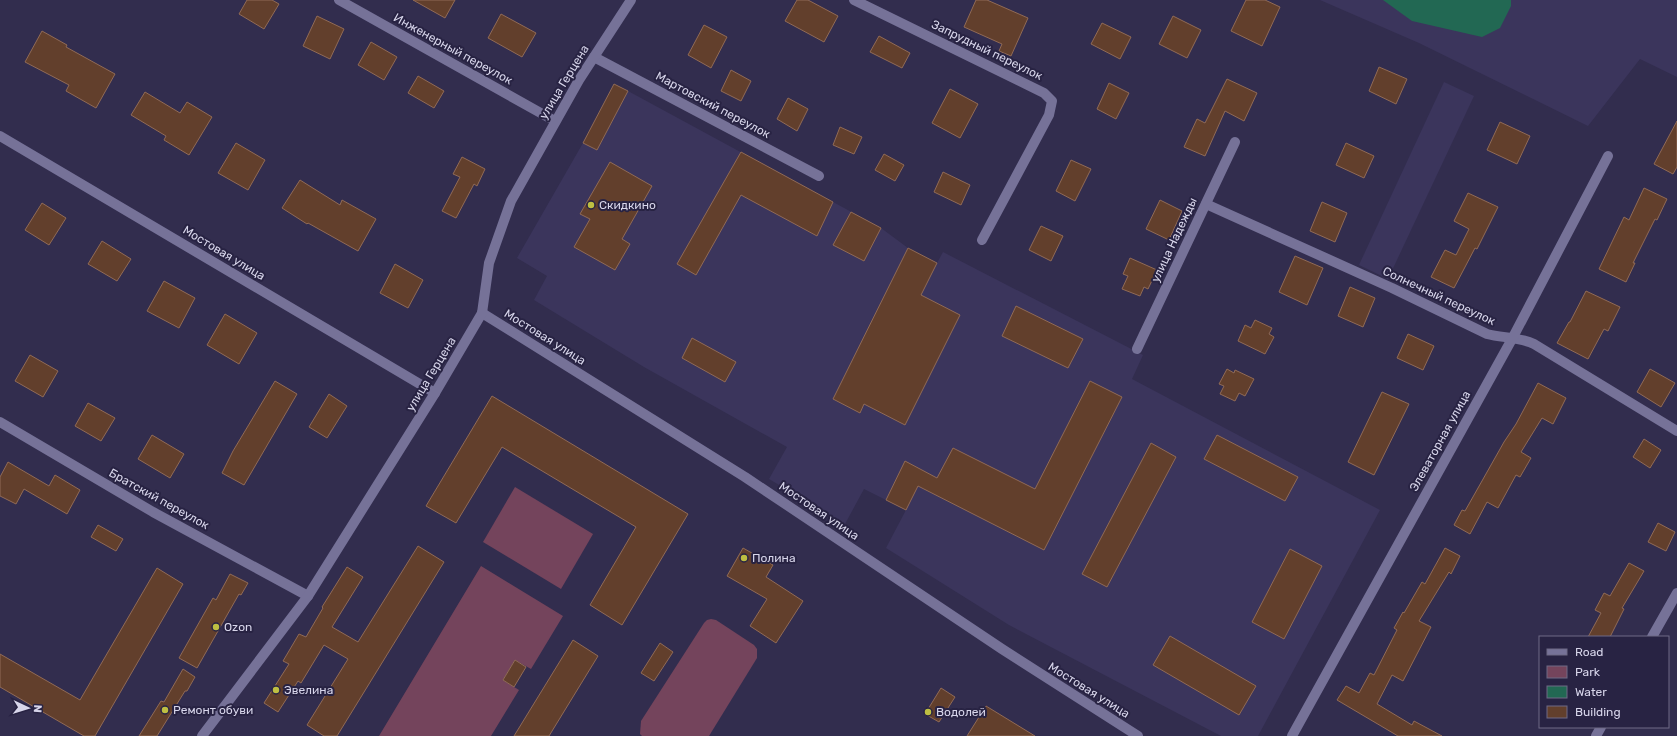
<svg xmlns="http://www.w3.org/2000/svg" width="1677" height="736" font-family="Rubik,sans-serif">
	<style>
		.built { fill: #3b355c }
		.green { fill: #74445c }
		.water { fill: #226853 }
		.building { fill: #623f2c; stroke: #906a56 }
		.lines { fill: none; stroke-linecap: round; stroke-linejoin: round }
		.minor { stroke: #767298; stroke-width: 10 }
		.poi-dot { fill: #bebf42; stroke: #282343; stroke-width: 1.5 }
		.labels { text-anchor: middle; stroke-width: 4; stroke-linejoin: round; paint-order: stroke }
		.street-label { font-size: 12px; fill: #d8d6eb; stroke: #282343 }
		.poi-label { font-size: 12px; fill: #d8d6eb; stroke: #282343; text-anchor: start }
	</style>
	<rect width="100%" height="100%" fill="#322d4e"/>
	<g class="built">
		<path d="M1320,0H1677V77L1640,59L1588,126L1419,43Z"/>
		<path d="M1444,82L1474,96L1388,279L1359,265Z"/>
		<path d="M628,91L881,228L908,248L937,263L943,252L1143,355L1132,379L1380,510L1258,736H1221L1009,625L886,548L906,510L864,489L845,524L769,479L787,447L644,367L534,300L547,276L517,258L583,143L597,150Z"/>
	</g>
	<g class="green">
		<path d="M515,487L593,534L561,589L483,542Z"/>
		<path d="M481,566L563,616L531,669L515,660L503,680L519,690L491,736H379Z"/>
		<path d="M711,619L716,620L754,645L757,649V658L709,736H642L640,734L641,721L704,623L707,620Z"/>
	</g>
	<path class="water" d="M1383,0H1511V6L1500,28L1482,37L1412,21Z"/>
	<g class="building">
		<path d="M247,0H272L279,4L264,29L239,14Z"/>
		<path d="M413,0H455L445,18Z"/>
		<path d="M797,0H808L838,16L824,42L785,21Z"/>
		<path d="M976,0H987L1028,18L1011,56L999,51L1002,44L964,27Z"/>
		<path d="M1246,0H1265L1280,7L1262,46L1231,31Z"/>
		<path d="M501,14L536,33L522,57L488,38Z"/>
		<path d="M317,16L344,29L330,59L303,46Z"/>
		<path d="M1173,16L1201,30L1187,58L1159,44Z"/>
		<path d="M1102,23L1131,37L1120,59L1091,44Z"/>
		<path d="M704,25L727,37L711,68L688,55Z"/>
		<path d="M42,31L67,45L66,47L115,74L96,108L66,91L69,85L25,62Z"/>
		<path d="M879,36L910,53L902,68L870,52Z"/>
		<path d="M371,42L397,57L384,80L358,65Z"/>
		<path d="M1379,67L1407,79L1396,104L1369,91Z"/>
		<path d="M731,70L751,81L741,101L721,91Z"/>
		<path d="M418,76L444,91L434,108L408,93Z"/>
		<path d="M1227,79L1257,93L1244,121L1225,111L1205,156L1184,147L1197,119L1205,123Z"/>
		<path d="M1109,83L1129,93L1116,119L1097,109Z"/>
		<path d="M614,84L628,91L597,150L583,143Z"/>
		<path d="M950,89L978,104L960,138L932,123Z"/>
		<path d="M145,92L180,113L187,102L212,117L189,155L164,140L166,136L131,115Z"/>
		<path d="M788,98L808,109L797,131L777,119Z"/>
		<path d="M1677,121V167L1673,174L1654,164Z"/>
		<path d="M1500,122L1530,136L1517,164L1487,150Z"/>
		<path d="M840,127L862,137L854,154L833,145Z"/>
		<path d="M236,143L265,160L248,190L218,173Z"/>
		<path d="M1346,143L1374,156L1364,178L1336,165Z"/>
		<path d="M741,152L833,202L817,236L741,195L696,275L677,264Z"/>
		<path d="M884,154L904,165L895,181L875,170Z"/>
		<path d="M462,157L485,169L477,186L474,184L456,218L442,211L460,177L453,174Z"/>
		<path d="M1071,160L1091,169L1075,201L1056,191Z"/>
		<path d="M610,162L652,186L622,239L630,244L615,270L574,247L590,219L580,214Z"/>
		<path d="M943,172L970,185L961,205L934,192Z"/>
		<path d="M300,180L340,205L342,200L376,219L358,251L308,223L307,224L282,208Z"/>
		<path d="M1644,188L1667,199L1657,220L1655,219L1633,263H1635L1626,282L1599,269L1624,217L1629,220Z"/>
		<path d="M1468,193L1498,207L1477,249L1475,248L1454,288L1431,277L1445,250L1456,255L1469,229L1454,221Z"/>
		<path d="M1160,200L1182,211L1169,240L1146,229Z"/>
		<path d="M1322,202L1347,213L1335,242L1310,231Z"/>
		<path d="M42,203L66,218L49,245L25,230Z"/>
		<path d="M851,212L881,228L864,261L833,245Z"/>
		<path d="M1041,226L1063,236L1051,261L1029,250Z"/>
		<path d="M102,241L131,259L117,281L88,264Z"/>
		<path d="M908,248L937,263L921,295L960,315L905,425L864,404L860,413L833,399Z"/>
		<path d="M1295,256L1323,268L1307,305L1279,292Z"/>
		<path d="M1130,258L1157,270L1148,289L1144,287L1140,296L1122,289L1128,276L1123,274Z"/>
		<path d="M395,264L423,280L408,308L380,293Z"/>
		<path d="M164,281L195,298L179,328L147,311Z"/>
		<path d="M1350,287L1375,298L1363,327L1338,316Z"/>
		<path d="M1586,291L1620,307L1608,331L1604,329L1588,359L1557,343L1569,322H1570Z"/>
		<path d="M1016,306L1083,339L1068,368L1002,336Z"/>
		<path d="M225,314L257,333L239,364L207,345Z"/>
		<path d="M1255,320L1272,328L1269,334L1274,337L1265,354L1238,341L1245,325L1251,328Z"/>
		<path d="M1408,334L1434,346L1423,370L1397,358Z"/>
		<path d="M692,338L736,362L725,382L682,358Z"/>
		<path d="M30,355L58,371L43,397L15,381Z"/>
		<path d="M1227,369L1234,373L1235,370L1254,379L1245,396L1239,393L1235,401L1220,394L1224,386L1219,384Z"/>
		<path d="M1650,369L1675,383L1661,407L1637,392Z"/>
		<path d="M275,381L297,394L244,485L222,473L233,451Z"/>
		<path d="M1090,381L1122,397L1044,550L918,486L906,510L886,500L905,461L937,478L953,448L1035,489Z"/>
		<path d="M1538,383L1566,398L1553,424L1542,418L1521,452L1531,458L1520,477L1516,475L1498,508L1487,502L1470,534L1454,525L1462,510L1465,511L1504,442L1516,424Z"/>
		<path d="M1382,392L1409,404L1374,475L1348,462Z"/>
		<path d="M329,394L347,406L327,438L309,427Z"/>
		<path d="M492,396L688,514L622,625L590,605L636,527L502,447L456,523L426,506Z"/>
		<path d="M88,403L115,418L101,441L75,426Z"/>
		<path d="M152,435L184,454L170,478L138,459Z"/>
		<path d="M1217,435L1298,477L1285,501L1204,459Z"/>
		<path d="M1644,439L1661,450L1650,468L1633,457Z"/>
		<path d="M1151,443L1176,457L1107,587L1082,574Z"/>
		<path d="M8,462L49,486L55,475L80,490L67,514L24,489L16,504L0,496V477Z"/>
		<path d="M1658,523L1675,532L1666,551L1648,542Z"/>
		<path d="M98,525L123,539L116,551L91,537Z"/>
		<path d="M418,546L444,562L337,736H324L307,725L348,659L324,645L301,683L298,681L278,712L264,703L289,664L283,661L299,634L306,637L323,608L322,607L347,567L363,577L332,627L358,642Z"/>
		<path d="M743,548L773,565L766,577L803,601L776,643L750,626L767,599L727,576Z"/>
		<path d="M1445,548L1460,556L1451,574L1449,572L1419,621L1431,627L1403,681L1392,675L1377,704L1412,725L1414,721L1442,736H1398L1337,700L1346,686L1359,693L1370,673L1374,675L1397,630L1394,628L1403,612L1404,613L1422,582L1425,584Z"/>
		<path d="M1290,549L1322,566L1284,639L1252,622Z"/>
		<path d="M1629,563L1644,571L1622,608L1624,609L1610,637H1588L1601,613L1595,610L1604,593L1610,596Z"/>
		<path d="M157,568L183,584L95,736H84L0,687V654L80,700Z"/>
		<path d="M230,574L248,583L241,595L239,594L197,668L179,658L213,598L216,600Z"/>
		<path d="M1170,636L1256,686L1239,715L1153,665Z"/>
		<path d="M573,640L598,656L549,736H514Z"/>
		<path d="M660,643L673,652L654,681L641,673Z"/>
		<path d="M515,660L526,667L514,687L503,680Z"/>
		<path d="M183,669L195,677L187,691H185L157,736H139L161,701L164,702Z"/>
		<path d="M941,688L955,697L939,722L925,714Z"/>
		<path d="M986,706L1035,736H967Z"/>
	</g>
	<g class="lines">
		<g class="minor">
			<path d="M339,0L555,121"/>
			<path d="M854,0L1044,93L1052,101L1049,115L982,240"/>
			<path d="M594,57L819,176"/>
			<path d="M0,136L435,393"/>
			<path d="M1206,204L1392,288L1487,334C1502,338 1520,337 1534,344L1677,431"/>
			<path d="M482,313L745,477L1002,649L1138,736"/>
			<path d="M1137,349L1235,142"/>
			<path d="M0,422L153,512L308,596"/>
			<path d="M1652,637L1677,593"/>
			<path d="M202,736L308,596L435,393L482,313L489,263L511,201L579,80L631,0"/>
			<path d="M1292,736L1512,339L1608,156"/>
			<path d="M1596,736L1601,727"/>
		</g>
	</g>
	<g class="poi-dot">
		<circle cx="591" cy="205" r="4"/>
		<circle cx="744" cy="558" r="4"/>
		<circle cx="216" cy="627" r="4"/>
		<circle cx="276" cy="690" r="4"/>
		<circle cx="165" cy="710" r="4"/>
		<circle cx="928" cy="712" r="4"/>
	</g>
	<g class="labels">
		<g class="street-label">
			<text transform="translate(453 49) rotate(29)" y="4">Инженерный переулок</text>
			<text transform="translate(987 50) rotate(26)" y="4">Запрудный переулок</text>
			<text transform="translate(564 82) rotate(-59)" y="4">улица Герцена</text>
			<text transform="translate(713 105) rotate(28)" y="4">Мартовский переулок</text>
			<text transform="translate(1174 240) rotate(-65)" y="4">улица Надежды</text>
			<text transform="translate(224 253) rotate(31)" y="4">Мостовая улица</text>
			<text transform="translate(1439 296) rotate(25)" y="4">Солнечный переулок</text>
			<text transform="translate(545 337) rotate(32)" y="4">Мостовая улица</text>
			<text transform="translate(431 374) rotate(-59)" y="4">улица Герцена</text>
			<text transform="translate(1440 441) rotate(-61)" y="4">Элеваторная улица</text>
			<text transform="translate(159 499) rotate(29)" y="4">Братский переулок</text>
			<text transform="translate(819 511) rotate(34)" y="4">Мостовая улица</text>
			<text transform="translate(1089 690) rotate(32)" y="4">Мостовая улица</text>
		</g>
		<g class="poi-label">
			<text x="599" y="209">Скидкино</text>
			<text x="752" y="562">Полина</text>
			<text x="224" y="631">Ozon</text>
			<text x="284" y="694">Эвелина</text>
			<text x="173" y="714">Ремонт обуви</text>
			<text x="936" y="716">Водолей</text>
		</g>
	</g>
	<rect x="1539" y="636" width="130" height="92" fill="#282343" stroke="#6e6b86"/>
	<rect x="1547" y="649" width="20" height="6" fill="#767298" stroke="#6e6b86"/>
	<text x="1575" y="656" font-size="12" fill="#d8d6eb">Road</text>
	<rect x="1547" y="666" width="20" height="12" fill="#74445c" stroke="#6e6b86"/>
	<text x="1575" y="676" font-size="12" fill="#d8d6eb">Park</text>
	<rect x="1547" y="686" width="20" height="12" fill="#226853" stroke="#6e6b86"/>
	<text x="1575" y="696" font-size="12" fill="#d8d6eb">Water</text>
	<rect x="1547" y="706" width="20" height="12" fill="#623f2c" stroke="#6e6b86"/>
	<text x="1575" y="716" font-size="12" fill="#d8d6eb">Building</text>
	<g transform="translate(28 708) rotate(94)" stroke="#282343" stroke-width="3" paint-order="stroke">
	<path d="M0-3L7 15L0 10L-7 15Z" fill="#d8d6eb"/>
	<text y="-6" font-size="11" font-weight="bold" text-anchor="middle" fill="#d8d6eb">N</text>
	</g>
</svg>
